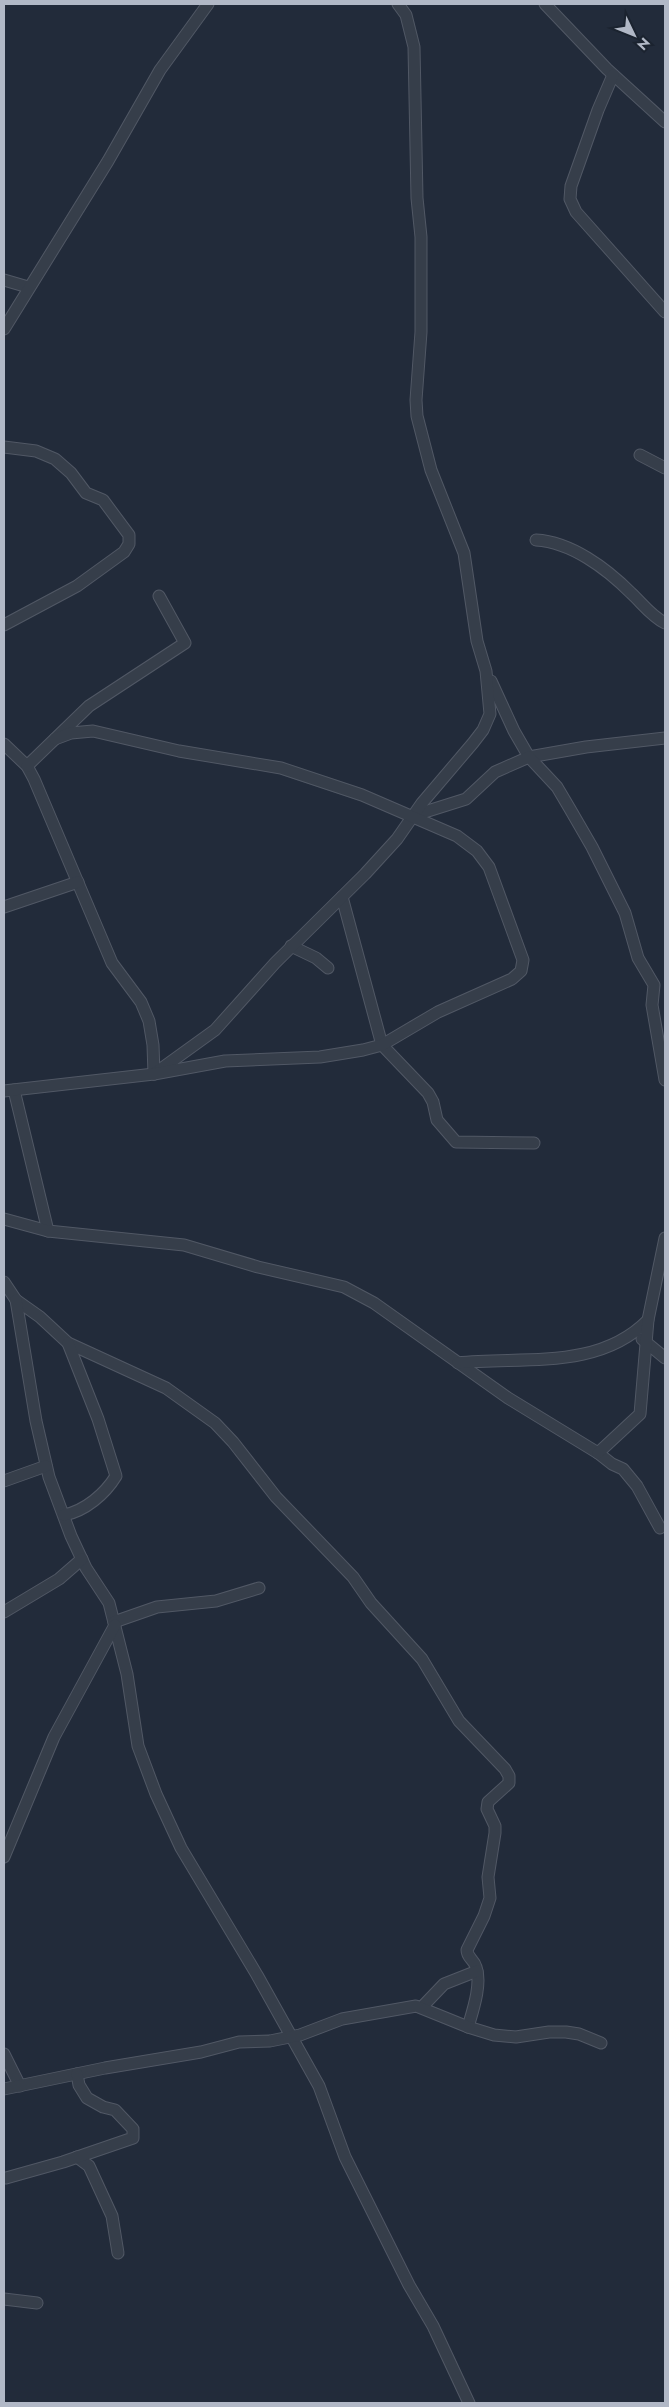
<svg xmlns="http://www.w3.org/2000/svg" width="669" height="2407" font-family="Jost,sans-serif">
	<style>
		.lines { fill: none; stroke-linecap: round; stroke-linejoin: round }
		.minor-casing { stroke: #515865; stroke-width: 13 }
		.minor { stroke: #363e4a; stroke-width: 11 }
	</style>
	<rect width="100%" height="100%" fill="#222b3a"/>
	<g class="lines">
		<defs>
			<g id="minor">
				<path d="M545,4L607,69L665,122"/>
				<path d="M613,75L598,110L571,186L570,199L576,212L665,312"/>
				<path d="M4,280L28,287"/>
				<path d="M4,329L108,161L160,70L208,4"/>
				<path d="M4,447L36,451L55,459L71,473L86,493L103,500L129,535V544L124,552L77,586L4,625"/>
				<path d="M640,455L665,468"/>
				<path d="M536,540C571,542 606,568 631,593C642,603 651,616 665,623"/>
				<path d="M491,681L514,731L529,757L586,747L665,738"/>
				<path d="M4,744L27,766L34,779L112,963L141,1002L149,1021L153,1045L154,1074"/>
				<path d="M27,766L89,706L185,643L159,596"/>
				<path d="M412,816L466,799L495,772L529,757L557,787L570,809L592,847L625,913L638,958L654,985L652,1005L665,1080"/>
				<path d="M342,897L382,1045L428,1093L433,1102L437,1120L456,1142L534,1143"/>
				<path d="M4,907L78,882"/>
				<path d="M291,946L316,958L328,968"/>
				<path d="M154,1074L215,1030L275,963L365,874L397,839L422,803L473,743L483,730L490,714L486,671L477,641L464,553L431,470L417,416L416,400L421,332V237L417,198L414,47L406,15L398,4"/>
				<path d="M14,1090L48,1231"/>
				<path d="M4,1091L154,1074L225,1061L320,1057L363,1050L382,1045L438,1012L512,979L521,971L523,960L489,867L477,851L457,836L362,795L281,768L179,751L93,731L71,733L55,739"/>
				<path d="M4,1219L48,1231L184,1245L258,1267L344,1287L374,1303L508,1398L598,1453L612,1464L623,1469L637,1486L660,1528"/>
				<path d="M4,1282L16,1300L40,1317L68,1343L166,1388L215,1423L233,1442L276,1497L353,1577L371,1603L422,1659L459,1721L505,1769L509,1776V1783L488,1802L487,1809L495,1826V1833L488,1877L490,1898L484,1916L467,1950C467,1958 474,1959 476,1967C482,1984 473,2010 468,2027"/>
				<path d="M16,1300L36,1421L49,1477L71,1536L86,1568L109,1603L127,1674L138,1746L156,1794L181,1848L257,1975L319,2086L345,2157L409,2285L433,2326L469,2403"/>
				<path d="M642,1339L665,1358"/>
				<path d="M458,1363C522,1356 598,1371 648,1320"/>
				<path d="M598,1453L640,1414L648,1320L665,1238"/>
				<path d="M4,1481L46,1466"/>
				<path d="M64,1515C85,1511 105,1494 116,1476L98,1419L68,1343"/>
				<path d="M4,1612L59,1579L82,1559"/>
				<path d="M114,1622L157,1607L216,1601L259,1588"/>
				<path d="M4,1857L54,1737L115,1625"/>
				<path d="M422,2007L444,1984L477,1971"/>
				<path d="M4,2054L20,2086"/>
				<path d="M4,2089L105,2068L201,2052L239,2042L270,2041L300,2035L342,2019L416,2006L468,2027L494,2035L516,2037L549,2032H566L579,2034L601,2043"/>
				<path d="M77,2157L89,2166L112,2216L118,2253"/>
				<path d="M6,2178L63,2162L133,2138V2129L115,2110L103,2107L87,2098L79,2085L77,2074"/>
				<path d="M4,2299L37,2303"/>
			</g>
		</defs>
		<use href="#minor" class="minor-casing"/>
		<use href="#minor" class="minor"/>
	</g>
	<rect width="669" height="2407" fill="none" stroke="#b1b8c6" stroke-width="10"/>
	<g transform="translate(634 35) rotate(133)" stroke="#1b232f" stroke-width="4" paint-order="stroke">
	<path d="M0-4L9 19L0 12L-9 19Z" fill="#b1b8c6"/>
	<text y="-8" font-size="14" font-weight="bold" text-anchor="middle" fill="#b1b8c6">N</text>
	</g>
</svg>
